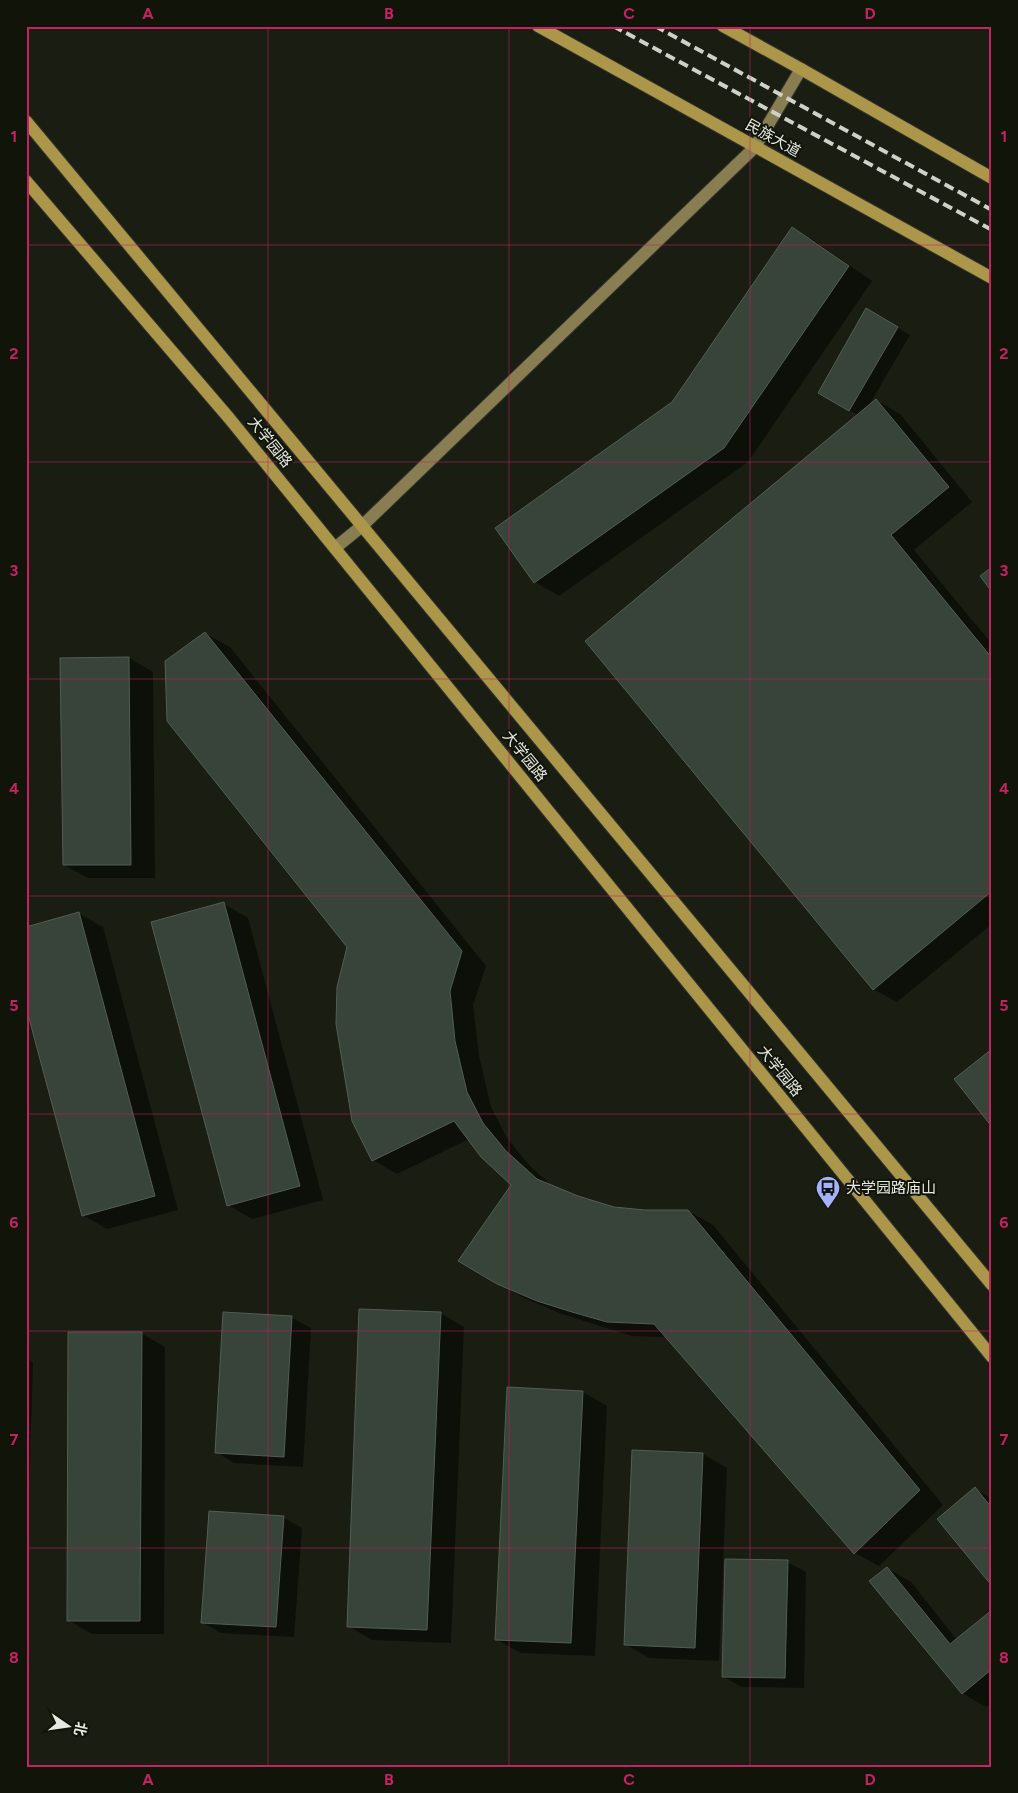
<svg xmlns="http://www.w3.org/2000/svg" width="1018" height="1793" font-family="Figtree,'Noto Sans SC',sans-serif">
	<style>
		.shadow { fill: #0007 }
		.building { fill: #38433a; stroke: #525e55 }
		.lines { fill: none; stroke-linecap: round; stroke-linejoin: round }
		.secondary-casing { stroke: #32342f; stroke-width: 14 }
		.primary-casing { stroke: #32342f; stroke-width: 14 }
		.secondary { stroke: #887e52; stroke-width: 12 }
		.primary { stroke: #ac9649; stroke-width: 12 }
		.rail { stroke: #ced1c8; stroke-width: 4; stroke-dasharray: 10 5; stroke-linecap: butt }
		.grid { fill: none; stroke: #c42262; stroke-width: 1; stroke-opacity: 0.55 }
		.labels { text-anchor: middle; stroke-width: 4; stroke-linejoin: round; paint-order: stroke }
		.street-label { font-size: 15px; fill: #e6e9e1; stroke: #111409 }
		.poi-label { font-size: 15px; fill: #e6e9e1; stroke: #111409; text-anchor: start }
		.neatline { fill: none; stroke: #c42262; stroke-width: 2 }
		.grid-label { font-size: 16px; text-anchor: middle; font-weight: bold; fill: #c42262 }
	</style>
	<rect width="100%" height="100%" fill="#1a1d12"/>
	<g class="shadow">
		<path d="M792,229L816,242L872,281L748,462L559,596L535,582L673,403Z"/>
		<path d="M867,310L910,335L868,407L876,400L900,414L972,502L914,550L992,644V924L897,1002L873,989L858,415L820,393Z"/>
		<path d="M206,634L230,647L486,966L473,1005L479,1056L491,1107L507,1138L530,1166L553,1187L578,1198L613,1208L645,1211H688L713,1225L943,1505L879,1566L855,1553L667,1337L632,1336L562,1314L522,1297L460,1261L513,1185L469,1139L397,1174L373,1160L348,947Z"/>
		<path d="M129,658L153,672L155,878H88L64,865Z"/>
		<path d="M224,904L248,918L323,1200L252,1219L228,1205Z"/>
		<path d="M78,913L103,927L178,1210L107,1229L83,1215Z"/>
		<path d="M440,1313L464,1327L451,1643L372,1640L348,1626Z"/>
		<path d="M224,1314L292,1318L311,1328L303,1467L234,1463L216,1452Z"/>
		<path d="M141,1333L165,1347L164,1634H92L68,1620Z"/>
		<path d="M26,1358L33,1362L26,1576Z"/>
		<path d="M508,1389L583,1392L607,1406L595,1656L521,1653L497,1640Z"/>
		<path d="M703,1454L727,1468L719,1661L649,1658L625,1644Z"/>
		<path d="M975,1489L992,1499V1584Z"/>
		<path d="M284,1518L302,1528L294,1637L221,1633L202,1622Z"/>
		<path d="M787,1562L806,1572L804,1688L742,1687L724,1677Z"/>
		<path d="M887,1568L911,1582L957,1640L992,1611V1703L986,1707L962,1693Z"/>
	</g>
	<g class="building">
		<path d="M792,227L849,266L724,448L534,583L495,528L672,402Z"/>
		<path d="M866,308L898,327L849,411L818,393Z"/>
		<path d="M876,399L949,487L891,535L992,658V891L873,990L585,641Z"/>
		<path d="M992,567V592L980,576Z"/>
		<path d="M205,632L462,951L450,991L455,1041L467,1092L483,1123L506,1151L537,1179L578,1196L614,1207L645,1210H688L920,1490L854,1554L654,1324L607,1322L572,1312L537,1301L497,1284L458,1261L511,1185L481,1157L454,1121L372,1161L352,1121L336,1024L337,987L347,947L167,721L165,661Z"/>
		<path d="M129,657L131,865H63L60,658Z"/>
		<path d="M224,902L300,1186L227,1206L151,922Z"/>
		<path d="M79,912L155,1196L82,1216L26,1007V927Z"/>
		<path d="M992,1049V1127L954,1079Z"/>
		<path d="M359,1309L441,1312L427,1630L347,1627Z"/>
		<path d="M223,1312L292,1316L284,1457L215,1453Z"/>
		<path d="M68,1332H142L140,1621H67Z"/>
		<path d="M507,1387L583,1391L571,1643L495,1640Z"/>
		<path d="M632,1450L703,1453L695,1648L624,1645Z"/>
		<path d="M975,1487L992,1508V1586L937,1519Z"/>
		<path d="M209,1511L284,1516L276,1627L201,1623Z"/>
		<path d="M725,1559L788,1560L785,1678L722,1677Z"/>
		<path d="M887,1567L950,1644L992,1610V1669L962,1694L869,1581Z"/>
	</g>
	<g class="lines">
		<defs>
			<path id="secondary" d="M335,548L362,526L755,147L801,69"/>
			<g id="primary">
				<path d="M538,26L992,278"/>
				<path d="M723,26L801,69L992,178"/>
				<path d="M26,121L992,1285"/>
				<path d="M26,181L229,418L992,1357"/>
			</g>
		</defs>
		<use href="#secondary" class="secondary-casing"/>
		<use href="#primary" class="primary-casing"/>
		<use href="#secondary" class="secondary"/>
		<use href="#primary" class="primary"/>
		<g class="rail">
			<path d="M613,26L992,230"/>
			<path d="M655,26L992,210"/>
		</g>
	</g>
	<path class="grid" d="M268,26V1767M509,26V1767M750,26V1767M26,245H992M26,462H992M26,679H992M26,896H992M26,1114H992M26,1331H992M26,1548H992"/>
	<defs>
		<symbol id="bus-pin" viewBox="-11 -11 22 30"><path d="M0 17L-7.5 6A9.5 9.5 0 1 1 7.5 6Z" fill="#a4b2fc" stroke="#111409"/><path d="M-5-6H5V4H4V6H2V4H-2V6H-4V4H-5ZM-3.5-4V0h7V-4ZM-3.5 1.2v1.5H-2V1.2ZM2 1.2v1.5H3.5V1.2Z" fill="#111"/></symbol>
	</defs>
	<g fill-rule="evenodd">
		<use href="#bus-pin" x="814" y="1174" width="28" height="38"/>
	</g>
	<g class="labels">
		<g class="street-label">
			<text transform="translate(773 138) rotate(29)" y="5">民族大道</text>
			<text transform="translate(270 442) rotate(51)" y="5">大学园路</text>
			<text transform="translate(525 756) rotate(51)" y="5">大学园路</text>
			<text transform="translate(780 1071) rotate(51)" y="5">大学园路</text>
		</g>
		<g class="poi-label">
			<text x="846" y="1193">大学园路庙山</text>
		</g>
	</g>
	<rect width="1018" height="1793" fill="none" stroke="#111409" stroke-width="55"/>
	<g transform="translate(68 1726) rotate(103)" stroke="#111409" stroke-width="4" paint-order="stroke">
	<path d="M0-4L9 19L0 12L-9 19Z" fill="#e6e9e1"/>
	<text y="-8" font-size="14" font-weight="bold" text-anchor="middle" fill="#e6e9e1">北</text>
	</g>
	<rect x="28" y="28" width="962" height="1738" class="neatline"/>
	<g class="grid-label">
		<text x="148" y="19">A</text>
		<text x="389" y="19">B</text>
		<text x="629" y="19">C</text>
		<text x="870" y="19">D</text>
		<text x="14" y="142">1</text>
		<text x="1004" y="142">1</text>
		<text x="14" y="359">2</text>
		<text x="1004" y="359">2</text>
		<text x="14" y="576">3</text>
		<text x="1004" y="576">3</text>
		<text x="14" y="794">4</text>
		<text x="1004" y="794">4</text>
		<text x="14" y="1011">5</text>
		<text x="1004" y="1011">5</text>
		<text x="14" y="1228">6</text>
		<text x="1004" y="1228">6</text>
		<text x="14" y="1445">7</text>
		<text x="1004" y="1445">7</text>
		<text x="14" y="1663">8</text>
		<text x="1004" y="1663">8</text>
		<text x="148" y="1785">A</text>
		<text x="389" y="1785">B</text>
		<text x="629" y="1785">C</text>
		<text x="870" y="1785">D</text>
	</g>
</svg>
